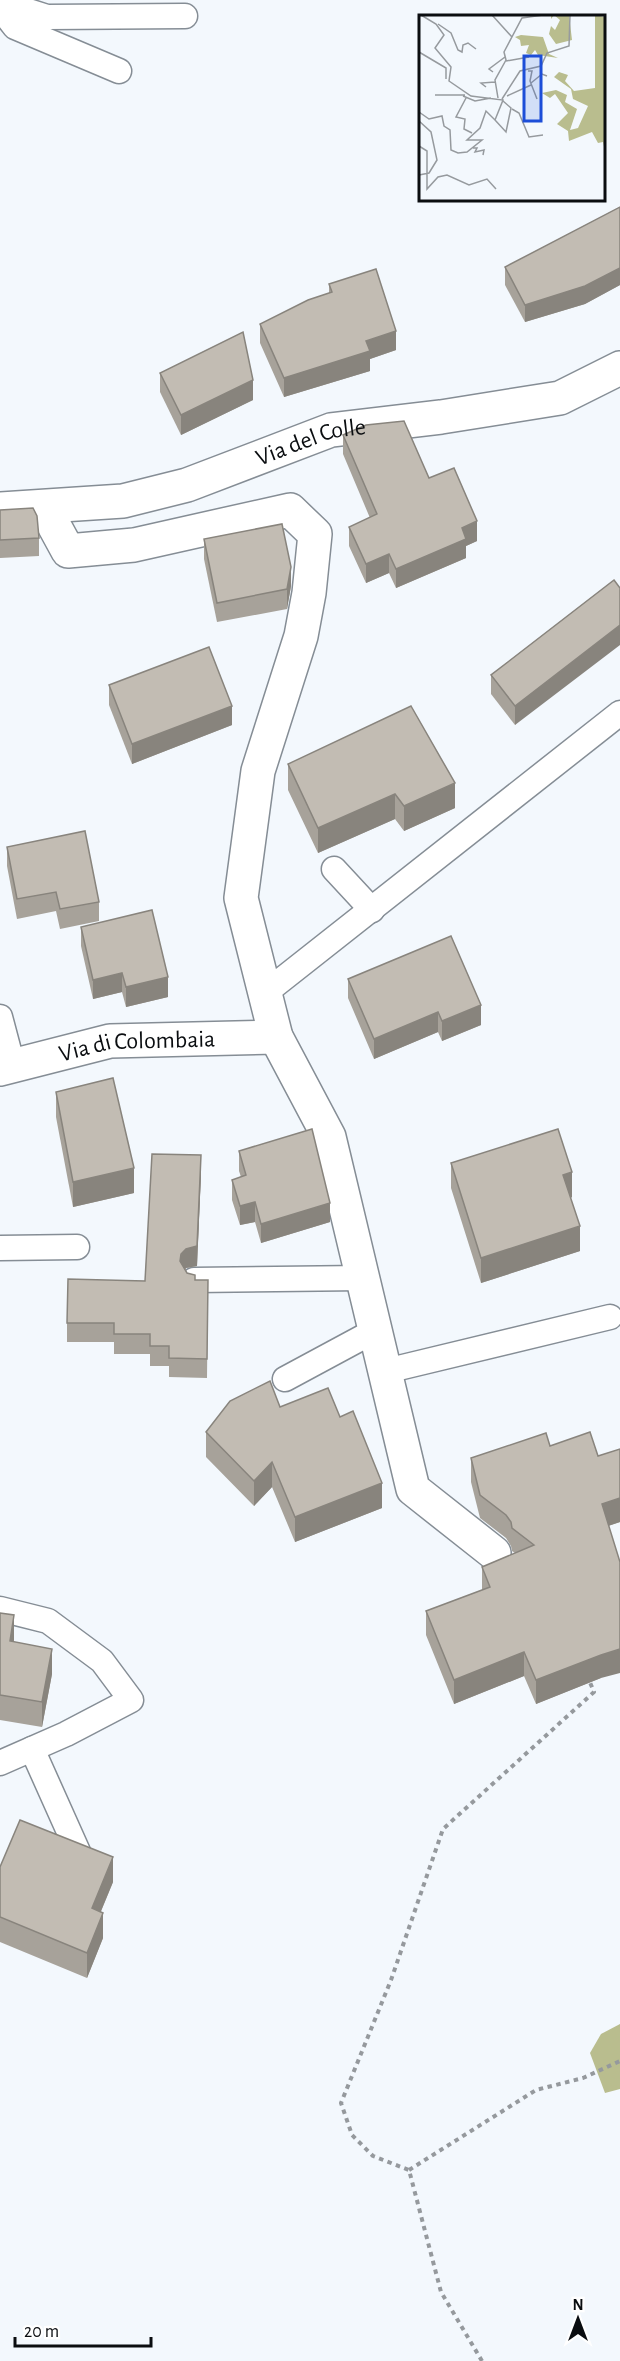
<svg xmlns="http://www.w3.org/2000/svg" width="620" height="2361" font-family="'Alegreya Sans',sans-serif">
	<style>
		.forest { fill: #b9bd8e }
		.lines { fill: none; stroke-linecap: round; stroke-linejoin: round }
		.service-casing { stroke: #858d95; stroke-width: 27 }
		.minor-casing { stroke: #858d95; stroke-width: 36 }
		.path { stroke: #95999d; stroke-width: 4; stroke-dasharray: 4.5 4.5; stroke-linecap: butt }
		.service { stroke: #fff; stroke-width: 24 }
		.minor { stroke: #fff; stroke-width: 33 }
		.wall { fill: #a7a29a }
		.shaded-wall { fill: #88847d }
		.building { fill: #c2bcb3; stroke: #88847d; stroke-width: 1.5 }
		.labels { text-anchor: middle; stroke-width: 6; stroke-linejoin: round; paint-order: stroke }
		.street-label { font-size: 24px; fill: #0a0d10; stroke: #fff }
		.inset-road { fill: none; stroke: #969a9e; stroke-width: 1.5 }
		.view { fill: #1d4ed8; fill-opacity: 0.15; stroke: #1d4ed8; stroke-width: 3 }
		.inset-edge { fill: none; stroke: #0a0d10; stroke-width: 3 }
	</style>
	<rect width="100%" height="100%" fill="#f3f8fd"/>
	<path class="forest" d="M620,2024V2089L605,2093L590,2053L601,2034Z"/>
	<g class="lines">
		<defs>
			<g id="service">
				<path d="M0,2L47,17L185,16"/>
				<path d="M0,8L15,27L119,71"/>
				<path d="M334,869L372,910"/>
				<path d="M265,993L620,713"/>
				<path d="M0,1017L13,1066"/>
				<path d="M0,1248L77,1247"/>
				<path d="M194,1280L363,1278"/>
				<path d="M386,1371L610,1317"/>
				<path d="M285,1379L376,1330"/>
				<path d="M0,1609L48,1621L102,1661L131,1700L66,1734L0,1763"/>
				<path d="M32,1749L79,1854"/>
			</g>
			<g id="minor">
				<path d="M44,507L68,551L134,545L290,510L315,534L309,593L301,636L258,771L241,898L276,1037L329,1137L413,1489L494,1553"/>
				<path id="s1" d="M0,509L123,501L187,485L331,430L441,417L560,398L620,368"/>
				<path id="s2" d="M0,1069L110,1041L276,1037"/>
			</g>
		</defs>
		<use href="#service" class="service-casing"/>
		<use href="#minor" class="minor-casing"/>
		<g class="path">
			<path d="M409,2170L536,2090L583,2078L620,2061"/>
			<path d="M482,2361L441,2292L409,2170L373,2156L352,2135L341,2103L391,1980L443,1829L594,1692L589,1680"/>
		</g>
		<use href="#service" class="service"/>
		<use href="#minor" class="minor"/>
	</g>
	<g class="wall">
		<path d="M620,207V285L585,304L525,322L505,285V267Z"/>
		<path d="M329,284L396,350L370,359V371L284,397L260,343V324L329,293Z"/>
		<path d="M160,373L253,400L181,435L160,392Z"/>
		<path d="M343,435L429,478L477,541L466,546V558L396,588L389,573L366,583L349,546V527L370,518L343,454Z"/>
		<path d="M0,510L39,538V556L0,558Z"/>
		<path d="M204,539L291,586L287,609L217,622L204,559Z"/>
		<path d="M614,580L515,725L491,694V675Z"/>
		<path d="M109,685L232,725L132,764L109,705Z"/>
		<path d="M288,764L455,808L404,831L395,819L318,853L288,790Z"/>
		<path d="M7,847L99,902V921L60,929L56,911L17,919L7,866Z"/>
		<path d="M81,927L168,997L126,1007L122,992L93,999L81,946Z"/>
		<path d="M348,979L481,1025L442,1041L438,1032L374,1059L348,998Z"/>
		<path d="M56,1092L134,1193L73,1207L56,1117Z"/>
		<path d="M239,1151L330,1222L261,1243L255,1222L240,1225L232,1200V1180L241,1177L239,1171Z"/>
		<path d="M451,1163L572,1197L571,1198L580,1251L481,1283L451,1188Z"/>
		<path d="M201,1174L197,1266L186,1268L185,1270L187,1273L195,1280H208L207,1378L169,1377V1366H150V1354H114V1342H67V1323L145,1281Z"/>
		<path d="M280,1407L340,1417L382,1508L295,1542L272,1487L254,1506L206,1457V1432Z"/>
		<path d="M550,1446L598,1456L620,1449V1522L608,1526L601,1678L536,1704L524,1676L454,1704L426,1635V1611L482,1590V1567L515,1553L512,1551L511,1546L506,1538L480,1518L471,1482V1458Z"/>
		<path d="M0,1613L14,1642L52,1674L42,1727L0,1720Z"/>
		<path d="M0,1867L113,1882L101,1911L103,1938L87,1978L0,1942Z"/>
	</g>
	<g class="shaded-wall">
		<path d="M620,268V285L585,304L525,322V305Z"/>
		<path d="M396,331V350L370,359V371L284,397V378L366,341Z"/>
		<path d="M253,380V400L181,435V415Z"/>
		<path d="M477,521V541L466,546V558L396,588V569L462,528Z"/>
		<path d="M389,554V573L366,583V564Z"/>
		<path d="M291,567V586L287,609V589Z"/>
		<path d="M620,625V645L515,725V706Z"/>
		<path d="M232,706V725L132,764V744Z"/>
		<path d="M455,783V808L404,831V806Z"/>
		<path d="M395,794V819L318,853V828Z"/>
		<path d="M122,973V992L93,999V980Z"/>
		<path d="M168,977V997L126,1007V987Z"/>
		<path d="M481,1005V1025L442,1041V1021Z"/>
		<path d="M438,1012V1032L374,1059V1039Z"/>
		<path d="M201,1155V1174L197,1266L186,1268L181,1274L180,1261Z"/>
		<path d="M134,1168V1193L73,1207V1182Z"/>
		<path d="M572,1172V1197L563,1200V1175Z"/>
		<path d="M255,1202V1222L240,1225V1206Z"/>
		<path d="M330,1203V1222L261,1243V1224Z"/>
		<path d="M580,1226V1251L481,1283V1258Z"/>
		<path d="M272,1462V1487L254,1506V1481Z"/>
		<path d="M382,1483V1508L295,1542V1517Z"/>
		<path d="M620,1498V1522L602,1528V1504Z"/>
		<path d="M14,1615V1640L10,1666V1641Z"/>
		<path d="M52,1649V1674L42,1727V1702Z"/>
		<path d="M620,1649V1673L601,1678L536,1704V1680L601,1655Z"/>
		<path d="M524,1652V1676L454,1704V1680Z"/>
		<path d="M113,1857V1882L92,1933V1908Z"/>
		<path d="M103,1913V1938L87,1978V1953Z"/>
	</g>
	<g class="building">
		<path d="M620,207V268L585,286L525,305L505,267Z"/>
		<path d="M376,269L396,331L366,341L370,351L284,378L260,324L308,300L332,292L329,284Z"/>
		<path d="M243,332L253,380L181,415L160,373Z"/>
		<path d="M404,421L429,478L454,468L477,521L462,528L466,539L396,569L389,554L366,564L349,527L377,514L343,435L366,425Z"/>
		<path d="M33,508L37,516L39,538L0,540V510Z"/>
		<path d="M282,524L291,567L287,589L217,603L204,539Z"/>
		<path d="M614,580L620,588V625L515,706L491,675Z"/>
		<path d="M209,647L232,706L132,744L109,685Z"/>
		<path d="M411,706L455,783L404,806L395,794L318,828L288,764Z"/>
		<path d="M85,831L99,902L60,909L56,892L17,899L7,847Z"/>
		<path d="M152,910L168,977L126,987L122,973L93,980L81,927Z"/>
		<path d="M451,936L481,1005L442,1021L438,1012L374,1039L348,979Z"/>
		<path d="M113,1078L134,1168L73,1182L56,1092Z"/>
		<path d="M312,1129L330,1203L261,1224L255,1202L240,1206L232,1180L246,1175L239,1151Z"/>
		<path d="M558,1129L572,1172L563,1175L580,1226L481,1258L451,1163Z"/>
		<path d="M152,1154L201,1155L197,1246L186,1249L181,1254L180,1261L187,1273L195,1275V1280H208L207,1359L169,1358V1346H150V1334H114V1323H67L68,1279L145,1281Z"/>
		<path d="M270,1381L280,1407L328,1388L340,1417L353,1411L382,1483L295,1517L272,1462L254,1481L206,1432L230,1401Z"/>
		<path d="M590,1432L598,1456L620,1449V1498L602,1504L620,1562V1649L601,1655L536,1680L524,1652L454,1680L426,1611L490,1587L482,1567L534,1545L512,1528L511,1522L506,1515L480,1495L471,1458L546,1433L550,1446Z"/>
		<path d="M0,1613L14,1615L10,1641L52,1649L42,1702L0,1695Z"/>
		<path d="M20,1820L113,1857L92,1908L103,1913L87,1953L0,1917V1867Z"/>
	</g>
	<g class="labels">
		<g class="street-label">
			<text dy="8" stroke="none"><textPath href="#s1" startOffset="321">Via del Colle</textPath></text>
			<text dy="8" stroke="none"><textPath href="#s2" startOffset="140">Via di Colombaia</textPath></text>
		</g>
	</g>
	<g transform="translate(419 15)">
		<rect width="186" height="186" fill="#f3f8fd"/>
		<path d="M132,0H150L153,25L137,29L130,19L132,11L136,15L141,5L135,0L132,4ZM176,0L186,2V136L184,127L179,128L173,117L150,126L149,116L138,109L149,98L136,79L131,83L123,78L137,75L148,80L146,87L158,94L151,115L159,113L169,91L154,84L152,74L135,62L140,57L149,60L146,66L155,76L176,73ZM102,20L124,22L130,39L139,43L119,40L116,35L112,40L107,38L110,30L102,31L101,25L96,22Z" fill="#b9bd8e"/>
		<path class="inset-road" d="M73,0L93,22M19,9L32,18L39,35L43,37L44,30L49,28L57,34M0,37L27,53V64M87,46L110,42M109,56H113L111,66L118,84M74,57L70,54L86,42M112,68L123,59L128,61M67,72L62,68L76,67M16,80H46M44,81L56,86L72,83M88,81L112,70M47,83L37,102L46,104L45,114L53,118M79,83L76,65L87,45L85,37L103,3L124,0M83,84L101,56L122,51L128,38L150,31L151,0M93,94L100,98L110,122L124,120M0,97L10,104L23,101L25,111L31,115L32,135L39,138L48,137L63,125H48L61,113L67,96L76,105L84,85L52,81L30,66L32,52L16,33L25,20L17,9L2,0M76,105L87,117L92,93L84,86M0,106L12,117L18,145L10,158L0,160M0,131L8,136V174L19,162L28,160L50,170L68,164L77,174M54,133H58L56,137L65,135L64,140"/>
		<path class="view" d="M105,41H122V106H105Z"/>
		<rect width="186" height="186" class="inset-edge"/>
	</g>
	<g transform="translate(578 2319)" stroke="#ffffff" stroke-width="4.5" paint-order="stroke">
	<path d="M0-4.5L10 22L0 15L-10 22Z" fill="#0a0d10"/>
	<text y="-9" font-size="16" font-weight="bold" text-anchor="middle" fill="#0a0d10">N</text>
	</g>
	<path d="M15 2337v9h136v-9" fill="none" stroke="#0a0d10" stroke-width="3"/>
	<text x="24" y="2337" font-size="18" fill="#0a0d10" stroke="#ffffff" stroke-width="4.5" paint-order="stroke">20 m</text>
</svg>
